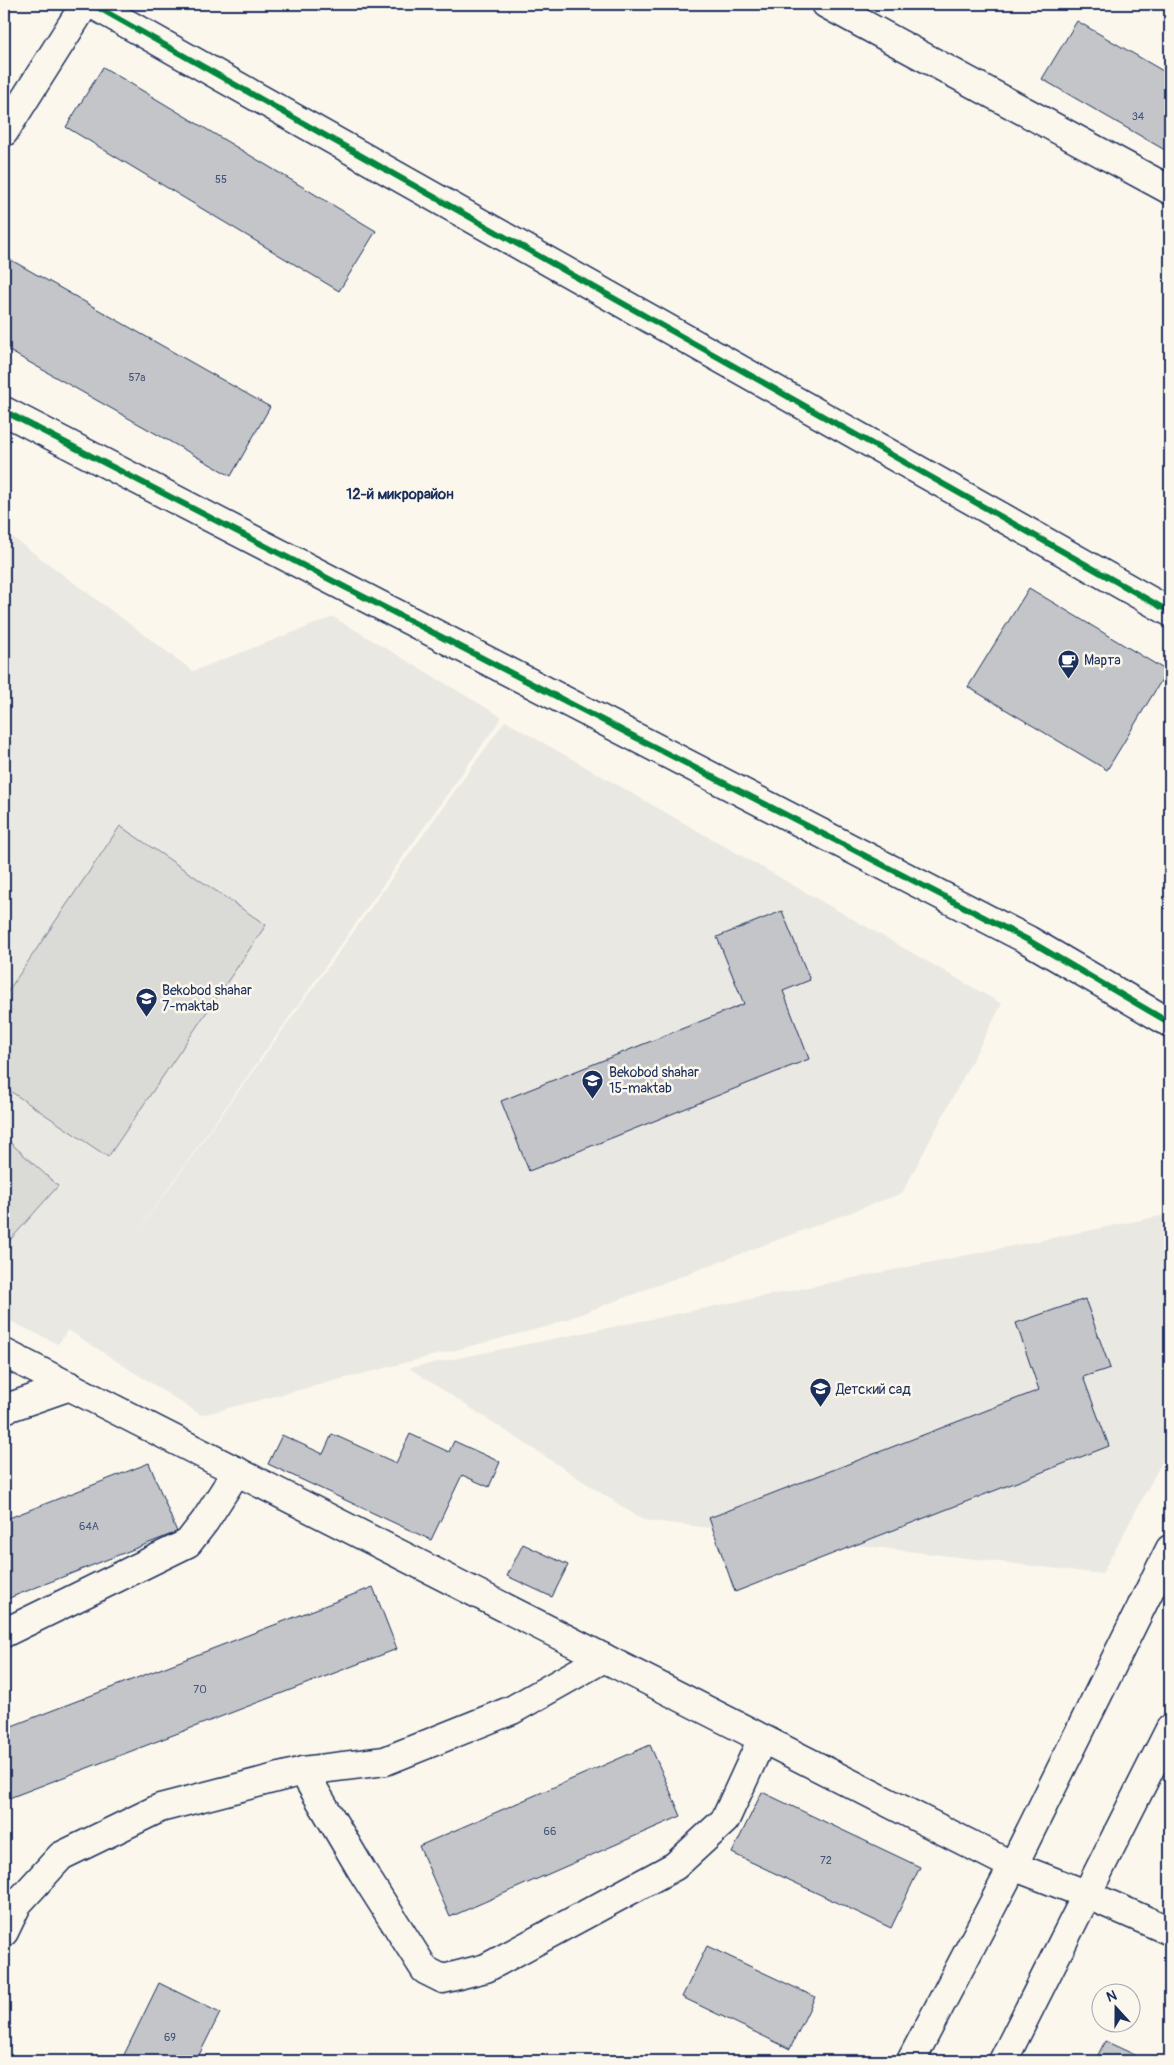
<svg xmlns="http://www.w3.org/2000/svg" width="1174" height="2065" font-family="Pangolin,sans-serif">
	<style>
		.built { fill: #eae8e2 }
		.green { fill: #dadad7; stroke: #7a849a }
		.building { fill: #c3c5c9; stroke: #1b2f5e }
		.lines { fill: none; stroke-linecap: round; stroke-linejoin: round }
		.minor-casing { stroke: #1b2f5e; stroke-width: 31 }
		.minor { stroke: #fbf7ec; stroke-width: 28 }
		.cycleway-casing { stroke: #fbf7ec; stroke-width: 9 }
		.cycleway { stroke: #00873e; stroke-width: 6 }
		.labels { text-anchor: middle; stroke-width: 5; stroke-linejoin: round; paint-order: stroke }
		.number-label { font-size: 11px; fill: #455479 }
		.poi-label { font-size: 14px; fill: #1b2f5e; stroke: #fbf7ec; text-anchor: start }
		.neighbourhood-label { font-size: 15px; font-weight: bold; fill: #1b2f5e; stroke: #fbf7ec }
	</style>
	<rect width="100%" height="100%" fill="#fbf7ec"/>
	<filter id="ink" filterUnits="userSpaceOnUse"><feTurbulence type="fractalNoise" baseFrequency=".02" numOctaves="2"/><feDisplacementMap in="SourceGraphic" scale="10" xChannelSelector="R" yChannelSelector="G"/><feConvolveMatrix kernelMatrix="1 2 1 2 8 2 1 2 1" color-interpolation-filters="sRGB"/></filter>
	<g filter="url(#ink)">
		<g class="built">
			<path d="M4,531L193,671L333,617L502,717L123,1252L505,721L1002,1004L902,1193L549,1326L201,1415L68,1330L58,1344L4,1318Z"/>
			<path d="M1170,1214V1447L1102,1574L643,1520L409,1368Z"/>
		</g>
		<g class="green">
			<path d="M120,826L266,925L108,1157L4,1087V997Z"/>
			<path d="M4,1137L58,1186L4,1247Z"/>
		</g>
		<g class="building">
			<path d="M1077,21L1170,75V153L1042,79Z"/>
			<path d="M103,67L376,231L339,291L66,127Z"/>
			<path d="M4,256L270,407L231,476L4,348Z"/>
			<path d="M1029,588L1167,671L1107,770L968,687Z"/>
			<path d="M782,911L810,980L783,991L809,1059L529,1171L501,1101L744,1004L717,937Z"/>
			<path d="M1085,1299L1110,1368L1083,1377L1109,1446L735,1592L709,1518L1039,1390L1016,1323Z"/>
			<path d="M332,1434L396,1463L410,1434L449,1452L454,1441L500,1462L489,1487L462,1475L431,1540L268,1464L282,1435L323,1454Z"/>
			<path d="M149,1463L177,1532L4,1600V1520Z"/>
			<path d="M523,1544L568,1565L552,1597L507,1576Z"/>
			<path d="M373,1587L397,1649L4,1800V1729Z"/>
			<path d="M650,1745L681,1816L450,1917L419,1846Z"/>
			<path d="M762,1792L920,1867L891,1928L732,1853Z"/>
			<path d="M707,1946L815,1997L790,2049L682,1997Z"/>
			<path d="M159,1983L220,2013L196,2061H121Z"/>
			<path d="M1105,2041L1148,2061H1095Z"/>
		</g>
		<g class="lines">
			<defs>
				<g id="minor">
					<path d="M92,4L1170,612"/>
					<path d="M826,4L1170,190"/>
					<path d="M4,132L85,4"/>
					<path d="M4,411L1028,940L1170,1023"/>
					<path d="M4,1353L1013,1866L1088,1895L1170,1931"/>
					<path d="M4,1409L70,1386"/>
					<path d="M4,1633L188,1543L205,1521L237,1471"/>
					<path d="M303,1771L362,1871L425,1970L443,1979L486,1968L675,1866L725,1820L762,1739"/>
					<path d="M4,1932L18,1903L61,1856L160,1808L303,1771L385,1761L512,1710L604,1658"/>
					<path d="M911,2061L1013,1866L1170,1549"/>
					<path d="M1003,2061L1170,1729"/>
				</g>
			</defs>
			<use href="#minor" class="minor-casing"/>
			<use href="#minor" class="minor"/>
			<defs>
				<g id="cycleway">
					<path d="M92,4L1170,612"/>
					<path d="M4,411L1028,940L1170,1023"/>
				</g>
			</defs>
			<use href="#cycleway" class="cycleway-casing"/>
			<use href="#cycleway" class="cycleway"/>
		</g>
	</g>
	<defs>
		<symbol id="cafe-pin" viewBox="-11 -11 22 30"><path d="M0 17L-7.5 6A9.5 9.5 0 1 1 7.5 6Z" fill="#1b2f5e" stroke="#fbf7ec"/><path d="M-5.5-4.5H6V0H3Q3 3.5 0 3.5H-2.5Q-5.5 3.5-5.5 0ZM3-3.2v2h1.7v-2ZM-6 4.5H4V6H-6Z" fill="#fff"/></symbol>
		<symbol id="school-pin" viewBox="-11 -11 22 30"><path d="M0 17L-7.5 6A9.5 9.5 0 1 1 7.5 6Z" fill="#1b2f5e" stroke="#fbf7ec"/><path d="M0-5L7-2L0 1L-7-2ZM-4 1L0 2.5L4 1V4Q0 6-4 4Z" fill="#fff"/></symbol>
	</defs>
	<g fill-rule="evenodd">
		<use href="#cafe-pin" x="1056" y="648" width="25" height="34"/>
		<use href="#school-pin" x="134" y="986" width="25" height="34"/>
		<use href="#school-pin" x="580" y="1068" width="25" height="34"/>
		<use href="#school-pin" x="808" y="1376" width="25" height="34"/>
	</g>
	<g class="labels">
		<g class="number-label">
			<text x="1138" y="120">34</text>
			<text x="221" y="183">55</text>
			<text x="137" y="381">57a</text>
			<text x="89" y="1530">64A</text>
			<text x="200" y="1693">70</text>
			<text x="550" y="1835">66</text>
			<text x="826" y="1864">72</text>
			<text x="170" y="2041">69</text>
		</g>
		<g class="poi-label">
			<text x="1084" y="665">Марта</text>
			<text x="162" y="995">Bekobod shahar<tspan x="162" dy="16">7-maktab</tspan></text>
			<text x="609" y="1077">Bekobod shahar<tspan x="609" dy="16">15-maktab</tspan></text>
			<text x="836" y="1394">Детский сад</text>
		</g>
		<g class="neighbourhood-label">
			<text x="400" y="499">12-й микрорайон</text>
		</g>
	</g>
	<rect width="1174" height="2065" fill="none" stroke="#fbf7ec" stroke-width="20"/>
	<rect x="10" y="10" width="1154" height="2045" fill="none" stroke="#1b2f5e" stroke-width="2" filter="url(#ink)"/>
	<g transform="translate(1116 2008) rotate(339)"><circle r="24" fill="#fbf7ec" stroke="#a1a7b3"/>
	<path d="M0-4L9 19L0 12L-9 19Z" fill="#1b2f5e"/>
	<text y="-8" font-size="14" font-weight="bold" text-anchor="middle" fill="#1b2f5e">N</text>
	</g>
</svg>
